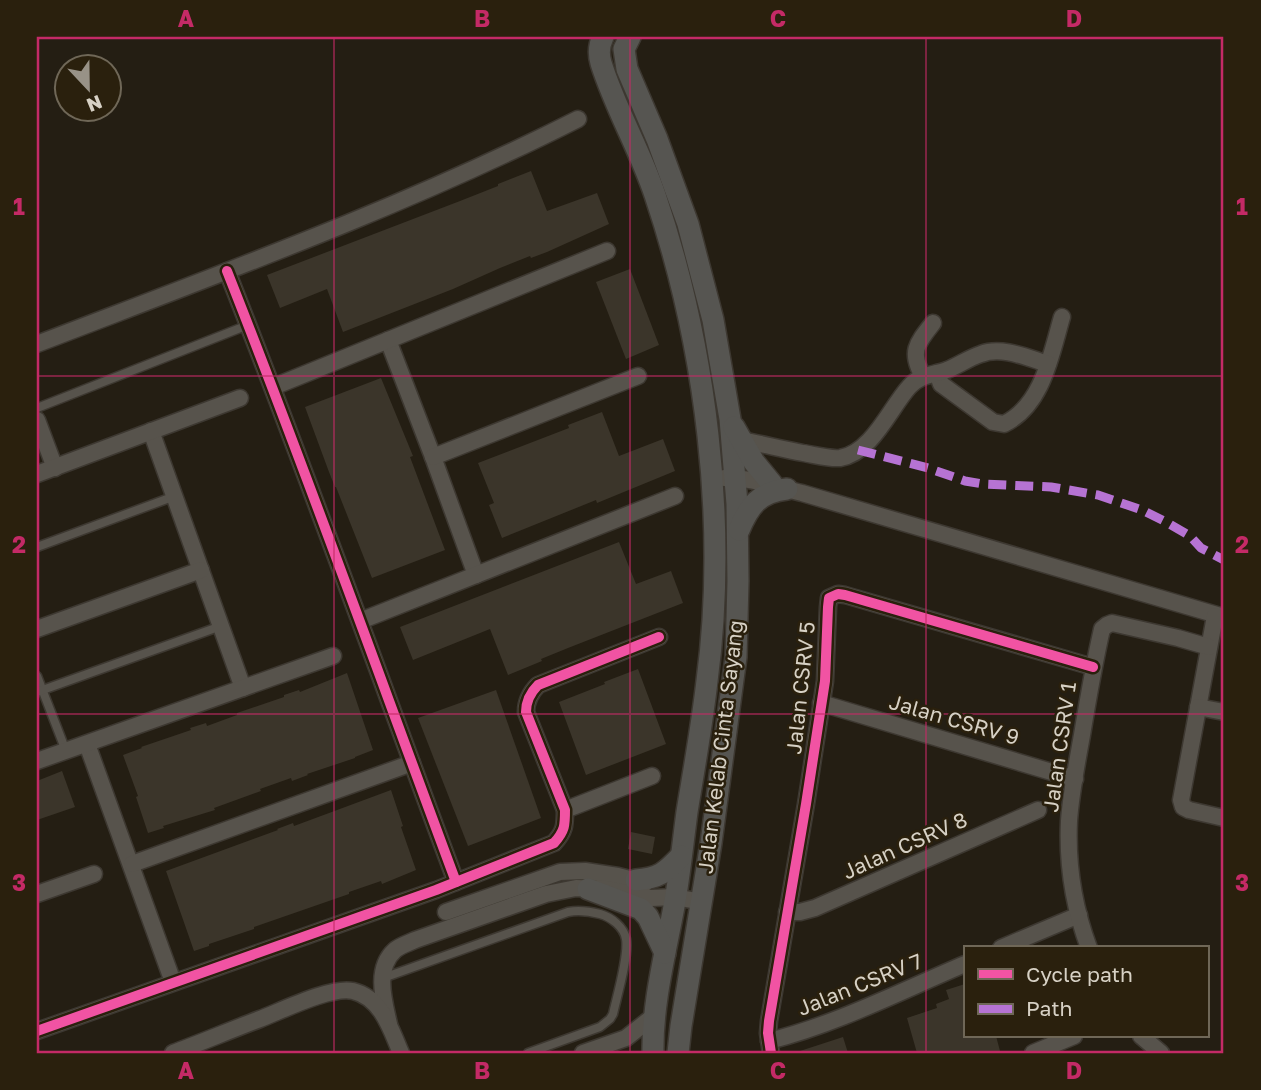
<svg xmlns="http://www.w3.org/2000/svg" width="1261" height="1090" font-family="'Golos Text',sans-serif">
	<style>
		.building { fill: #3b352a }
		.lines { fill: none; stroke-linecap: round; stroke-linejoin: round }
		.service-casing { stroke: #3d3831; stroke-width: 11 }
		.minor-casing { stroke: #3d3831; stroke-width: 19 }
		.secondary-casing { stroke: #3d3831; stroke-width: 24 }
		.service { stroke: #57534c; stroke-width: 8 }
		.minor { stroke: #57534c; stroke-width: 16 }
		.secondary { stroke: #565551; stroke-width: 21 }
		.quiet { stroke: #b673d3; stroke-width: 9; stroke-dasharray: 18 9; stroke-linecap: butt }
		.cycleway-casing { stroke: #2a200d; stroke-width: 15 }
		.cycleway { stroke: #f153a3; stroke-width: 10 }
		.grid { fill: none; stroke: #c42a66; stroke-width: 2; stroke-opacity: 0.55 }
		.labels { text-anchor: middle; stroke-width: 5; stroke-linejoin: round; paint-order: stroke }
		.street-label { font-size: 21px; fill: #d7d1c5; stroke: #2a200d }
		.neatline { fill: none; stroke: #c42a66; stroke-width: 2.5 }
		.grid-label { font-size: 23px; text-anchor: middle; font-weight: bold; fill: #c42a66 }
	</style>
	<rect width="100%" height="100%" fill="#241e13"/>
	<g class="building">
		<path d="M531,171L547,211L597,193L609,224L547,252L531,258L530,256L500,268L453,289L343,332L327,289L280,308L267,275L460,201L498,186V184Z"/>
		<path d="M630,269L659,345L626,359L596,282Z"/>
		<path d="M381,378L413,456L410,457L445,550L372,578L336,487H335L329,472L305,407Z"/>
		<path d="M602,412L619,456L663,439L675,471L597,503L596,500L502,538L489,505L494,503L478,463L569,428L568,425Z"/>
		<path d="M619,542L636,584L671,571L683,603L568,648L541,659L542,661L508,675L490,629L413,660L400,627Z"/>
		<path d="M638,669L666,744L586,775L559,702L605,684L604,682Z"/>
		<path d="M347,673L373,750L355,757V758L307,774L308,775L292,781L291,778L260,789L261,791L214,808L215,810L163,826L164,828L148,833L136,797L138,796L123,755L142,748L141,747L191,730L190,728L206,723L207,726L237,715V713L284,697V695L299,690L300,692Z"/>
		<path d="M496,690L541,818L468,846L418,718Z"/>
		<path d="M62,771L75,807L37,820V781Z"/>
		<path d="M391,790L403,826L401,827L416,870L382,884L381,881L349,892V894L254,927V929L209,944V946L194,951L166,871L278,830L277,829L293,823L294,826Z"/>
		<path d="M631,832L655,837L652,854L628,849Z"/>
		<path d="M965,984V1036H996L1000,1051L993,1053H917L907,1018L937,1008L936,1004L949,999L946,990Z"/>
		<path d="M843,1037L848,1053H800V1051Z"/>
	</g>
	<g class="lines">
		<defs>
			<g id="service">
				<path d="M37,408L248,325"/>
				<path d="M37,547L175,496"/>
				<path d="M37,676L66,751"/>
				<path d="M37,692L221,626"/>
				<path d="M383,978L568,912C579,910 588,911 600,914C611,917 624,927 626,939C629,956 617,996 613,1014L610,1019L600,1027L528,1053"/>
			</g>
			<g id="minor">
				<path d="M227,271C307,473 380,678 456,882"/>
				<path d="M388,340L433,457L476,575"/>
				<path d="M37,344C219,274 404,207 578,119"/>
				<path d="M937,373L941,384L993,422L1004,424C1043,405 1051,354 1062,317"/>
				<path d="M923,376C909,352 917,343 933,323"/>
				<path d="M273,387L607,251"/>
				<path d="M37,420L55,468"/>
				<path d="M151,431L243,688"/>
				<path d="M741,440C762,444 782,449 803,453C815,455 829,459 840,458C872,453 890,408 909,387C919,375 933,375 947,370C959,365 969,358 981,354C1002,346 1028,358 1048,364"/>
				<path d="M433,457L638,376"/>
				<path d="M37,474L240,398"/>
				<path d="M724,478C751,477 776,487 802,493L1224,617"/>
				<path d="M1215,616L1181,800L1183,807L1189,810L1224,818"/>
				<path d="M360,621L675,496"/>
				<path d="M37,629L201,570"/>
				<path d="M821,703L1075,779"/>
				<path d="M1198,707L1224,712"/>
				<path d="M87,744L173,982"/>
				<path d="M37,761L333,656"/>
				<path d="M565,810L652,776"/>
				<path d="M132,864L412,763"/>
				<path d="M37,894L94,874"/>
				<path d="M446,912L560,872L585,871L618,876L645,883"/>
				<path d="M787,912H800L815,908L1038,810"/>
				<path d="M1001,948L1079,915"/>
				<path d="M1089,948C1074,908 1067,864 1069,821C1071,792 1077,763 1082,735C1088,699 1094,664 1102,629L1107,625L1112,623L1178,638L1209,647"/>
				<path d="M389,1024C384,1001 374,969 395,950C401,945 409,943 415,940L546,894L576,888L607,889L651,898L675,897L702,902"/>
				<path d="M37,1031L436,890L554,843C565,831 565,825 565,810L526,712C526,701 530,693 538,685L659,637"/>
				<path d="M1141,1036L1161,1053"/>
				<path d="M769,1041C837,1024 901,991 965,964"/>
				<path d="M173,1053C202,1042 231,1030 260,1019C281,1011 331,986 353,991C382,998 391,1030 401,1053"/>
				<path d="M583,1053L626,1038L655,1015"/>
				<path d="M771,1053L768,1033L769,1021L806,804L825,681L828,607L829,598L838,594L845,595L1093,667"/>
				<path d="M1033,1053L1074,1036"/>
			</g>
			<g id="secondary">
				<path d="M603,37C599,45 598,53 601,63C615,108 640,150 655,195C706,346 728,523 707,681C702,725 694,769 687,812C683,842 680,872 675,901C666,951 652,1003 653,1053"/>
				<path d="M630,37L624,49L627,69L657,139L688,224L713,320L730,419L737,504L738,581L736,657L711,843L681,1026L678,1053"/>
				<path d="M734,427L754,462L772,484"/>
				<path d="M739,530C749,506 759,492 787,489"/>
				<path d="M636,880C659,878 665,873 681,856"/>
				<path d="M588,889L641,909L648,917L665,953"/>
			</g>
		</defs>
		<use href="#service" class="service-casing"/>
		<use href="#minor" class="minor-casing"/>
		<use href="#secondary" class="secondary-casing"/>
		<use href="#service" class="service"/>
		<use href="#minor" class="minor"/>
		<use href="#secondary" class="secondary"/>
		<path class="quiet" d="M858,450L928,468L965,481L983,484L1051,487L1098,495L1142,510L1166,522L1190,536L1201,548L1224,560"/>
		<defs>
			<g id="cycleway">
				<path d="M227,271C307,473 380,678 456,882"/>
				<path d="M37,1031L436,890L554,843C565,831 565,825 565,810L526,712C526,701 530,693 538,685L659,637"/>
				<path d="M771,1053L768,1033L769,1021L806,804L825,681L828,607L829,598L838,594L845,595L1093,667"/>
			</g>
		</defs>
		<use href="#cycleway" class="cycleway-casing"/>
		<use href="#cycleway" class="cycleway"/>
	</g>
	<path class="grid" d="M334,37V1053M630,37V1053M926,37V1053M37,376H1224M37,714H1224"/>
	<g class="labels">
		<g class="street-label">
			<text transform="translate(801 688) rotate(-84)" y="7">Jalan CSRV 5</text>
			<text transform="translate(954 720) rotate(16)" y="7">Jalan CSRV 9</text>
			<text transform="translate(721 747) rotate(-83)" y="7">Jalan Kelab Cinta Sayang</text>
			<text transform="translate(1060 747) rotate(-82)" y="7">Jalan CSRV 1</text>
			<text transform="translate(905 846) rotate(-24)" y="7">Jalan CSRV 8</text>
			<text transform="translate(860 985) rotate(-22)" y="7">Jalan CSRV 7</text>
		</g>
	</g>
	<rect width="1261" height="1090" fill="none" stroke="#2a200d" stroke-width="77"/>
	<rect x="964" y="946" width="245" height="91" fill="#2a200d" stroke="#6f6757" stroke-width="2"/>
	<rect x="978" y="969" width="35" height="10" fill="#f153a3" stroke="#6f6757" stroke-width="2"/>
	<text x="1026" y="982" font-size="21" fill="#d7d1c5">Cycle path</text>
	<rect x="978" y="1004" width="35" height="10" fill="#b673d3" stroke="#6f6757" stroke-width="2"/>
	<text x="1026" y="1016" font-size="21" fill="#d7d1c5">Path</text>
	<g transform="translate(88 88) rotate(158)"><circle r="33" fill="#2a200d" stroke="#6f6757" stroke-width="2"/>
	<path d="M0-5L12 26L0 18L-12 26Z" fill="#989287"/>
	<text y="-10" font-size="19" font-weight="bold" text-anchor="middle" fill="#d7d1c5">N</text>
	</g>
	<rect x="38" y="38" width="1184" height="1014" class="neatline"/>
	<g class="grid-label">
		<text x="186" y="27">A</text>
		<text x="482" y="27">B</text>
		<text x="778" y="27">C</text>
		<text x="1074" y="27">D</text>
		<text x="19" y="215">1</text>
		<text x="1242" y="215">1</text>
		<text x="19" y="553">2</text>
		<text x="1242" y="553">2</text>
		<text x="19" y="891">3</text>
		<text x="1242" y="891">3</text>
		<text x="186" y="1079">A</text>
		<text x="482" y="1079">B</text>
		<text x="778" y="1079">C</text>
		<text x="1074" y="1079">D</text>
	</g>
</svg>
